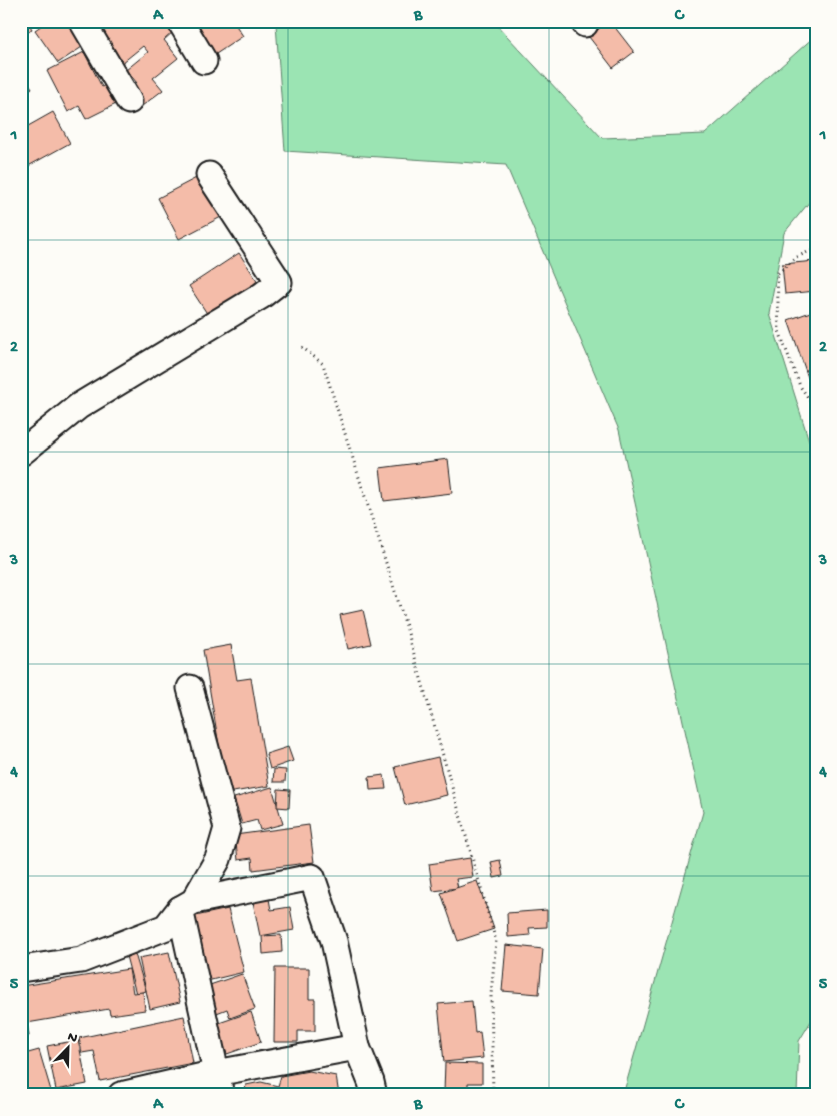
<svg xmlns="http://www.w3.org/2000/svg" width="837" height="1116" font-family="'Gochi Hand',sans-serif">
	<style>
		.green { fill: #9be4b3; stroke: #5c8068 }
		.building { fill: #f4bca9; stroke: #1c1c1c }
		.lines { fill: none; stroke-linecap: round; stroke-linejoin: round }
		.minor-casing { stroke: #1c1c1c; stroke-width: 29 }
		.path { stroke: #1c1c1c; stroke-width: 3; stroke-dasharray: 1 4; stroke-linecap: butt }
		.minor { stroke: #fdfcf7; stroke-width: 25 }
		.grid { fill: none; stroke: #0f766e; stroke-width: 1; stroke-opacity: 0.55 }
		.neatline { fill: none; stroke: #0f766e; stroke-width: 2 }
		.grid-label { font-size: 16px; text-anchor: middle; font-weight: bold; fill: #0f766e }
	</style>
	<rect width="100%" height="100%" fill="#fdfcf7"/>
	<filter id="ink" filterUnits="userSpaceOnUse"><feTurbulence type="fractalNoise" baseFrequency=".02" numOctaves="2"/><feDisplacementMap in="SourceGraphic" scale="10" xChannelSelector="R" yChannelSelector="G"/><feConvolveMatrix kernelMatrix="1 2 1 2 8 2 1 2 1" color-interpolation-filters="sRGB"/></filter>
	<g filter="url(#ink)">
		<path class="green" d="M273,21H493L602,138L705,134L815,36L816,37V194L784,233L769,313L816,463V1013L799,1041L797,1095H623L703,812L619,430L506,165L285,151L276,24Z"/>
		<g class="building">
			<path d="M21,21H34L29,24L32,29L21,36Z"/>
			<path d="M48,21H77L91,41L58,63L35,30Z"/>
			<path d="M93,21H168L174,31L164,40L178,58L153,78L163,90L142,106L129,90L137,83L126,70L148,52L143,46L117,67Z"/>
			<path d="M185,21H233L243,36L210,58Z"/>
			<path d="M608,21H610L634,52L613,68L589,37Z"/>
			<path d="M84,52L102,87L108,83L118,103L86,119L79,106L68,112L47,71Z"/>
			<path d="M21,72L32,88L21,95Z"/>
			<path d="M53,112L70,143L21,170V130Z"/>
			<path d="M200,176L221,217L179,239L158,198Z"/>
			<path d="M239,253L258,282L208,315L189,286Z"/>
			<path d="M816,261V291L785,294L782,264Z"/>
			<path d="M816,310V384L811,386L788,320Z"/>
			<path d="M448,459L452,493L384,501L380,468Z"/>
			<path d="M363,610L371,644L348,649L340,615Z"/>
			<path d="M231,645L237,680L251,678L269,786L227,793L203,650Z"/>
			<path d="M288,747L293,761L270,769L266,754Z"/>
			<path d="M438,757L447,795L405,805L395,767Z"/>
			<path d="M274,769L286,770L285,782H273Z"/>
			<path d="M384,775L386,789L370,790L369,777Z"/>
			<path d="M272,787L283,824L260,830L257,820L242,824L234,798Z"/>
			<path d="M278,789L290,790L289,808L277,807Z"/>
			<path d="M309,825L314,862L253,870L252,858L238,860L235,835Z"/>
			<path d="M470,858L473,877L456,879L458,888L433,891L429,864Z"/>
			<path d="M500,860L503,876L494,878L491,862Z"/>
			<path d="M477,881L494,929L458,941L441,893Z"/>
			<path d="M269,899L271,910L290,907L294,930L260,936L253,902Z"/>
			<path d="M228,909L244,972L207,981L191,917Z"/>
			<path d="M547,910V927L529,928L530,935L508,937L507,913Z"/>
			<path d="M281,935L282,952L263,954L262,936Z"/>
			<path d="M506,945L543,949L539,994L502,991Z"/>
			<path d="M169,952L180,1002L150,1009L139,958Z"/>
			<path d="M135,954L146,991L136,994L126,956Z"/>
			<path d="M275,968H309V999H315V1031H298V1042H274Z"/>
			<path d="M129,969L133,993L143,992L145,1010L110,1015L109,1009L27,1023L29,1036L21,1037V986Z"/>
			<path d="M242,974L255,1009L230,1018L227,1009L214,1014L204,987Z"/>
			<path d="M472,1001L475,1033L480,1032L483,1058L444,1062L438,1004Z"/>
			<path d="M251,1012L261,1042L227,1054L216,1024Z"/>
			<path d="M184,1016L193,1063L100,1081L94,1051L82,1053L79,1038Z"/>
			<path d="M78,1040L87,1084L56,1090L47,1046Z"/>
			<path d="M39,1050L52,1094L21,1095V1055Z"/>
			<path d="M445,1063L482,1064V1083H468V1092H444Z"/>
			<path d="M309,1071L336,1076L339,1095H244L246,1085L261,1082L278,1086L281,1076Z"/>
		</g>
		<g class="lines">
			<defs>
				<g id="minor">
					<path d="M82,21L129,101"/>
					<path d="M180,21L204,61"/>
					<path d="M584,21L585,24"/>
					<path d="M21,453L79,406L261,296L279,282L209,175"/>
					<path d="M194,901L312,877L334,941L357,1047L371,1082L374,1095"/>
					<path d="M180,909L221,1095"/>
					<path d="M21,969L81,960L166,927L180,909L194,901L218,859L227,828L190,688"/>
					<path d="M121,1095L216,1073L357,1047"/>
				</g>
			</defs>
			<use href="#minor" class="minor-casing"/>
			<g class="path">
				<path d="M816,248L797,257L777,274L779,331L800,386L816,409"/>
				<path d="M302,347L323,364L406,626L496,941L491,995L493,1095"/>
			</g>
			<use href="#minor" class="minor"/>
		</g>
	</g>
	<path class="grid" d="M288,21V1095M549,21V1095M21,240H816M21,452H816M21,664H816M21,876H816"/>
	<rect width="837" height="1116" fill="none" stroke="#fdfcf7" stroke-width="55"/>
	<g transform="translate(68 1048) rotate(23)" stroke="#fdfcf7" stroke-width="4" paint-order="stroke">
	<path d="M0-4L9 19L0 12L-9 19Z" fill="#1c1c1c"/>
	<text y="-8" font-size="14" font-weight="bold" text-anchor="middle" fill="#1c1c1c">N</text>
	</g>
	<rect x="28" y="28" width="782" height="1060" class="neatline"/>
	<g class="grid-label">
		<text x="158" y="19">A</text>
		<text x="418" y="19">B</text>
		<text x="679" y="19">C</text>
		<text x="14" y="139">1</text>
		<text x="823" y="139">1</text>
		<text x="14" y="351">2</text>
		<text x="823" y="351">2</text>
		<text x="14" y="564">3</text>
		<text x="823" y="564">3</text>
		<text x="14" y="776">4</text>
		<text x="823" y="776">4</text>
		<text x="14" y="988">5</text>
		<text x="823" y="988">5</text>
		<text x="158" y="1108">A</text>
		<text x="418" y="1108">B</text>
		<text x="679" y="1108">C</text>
	</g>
</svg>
